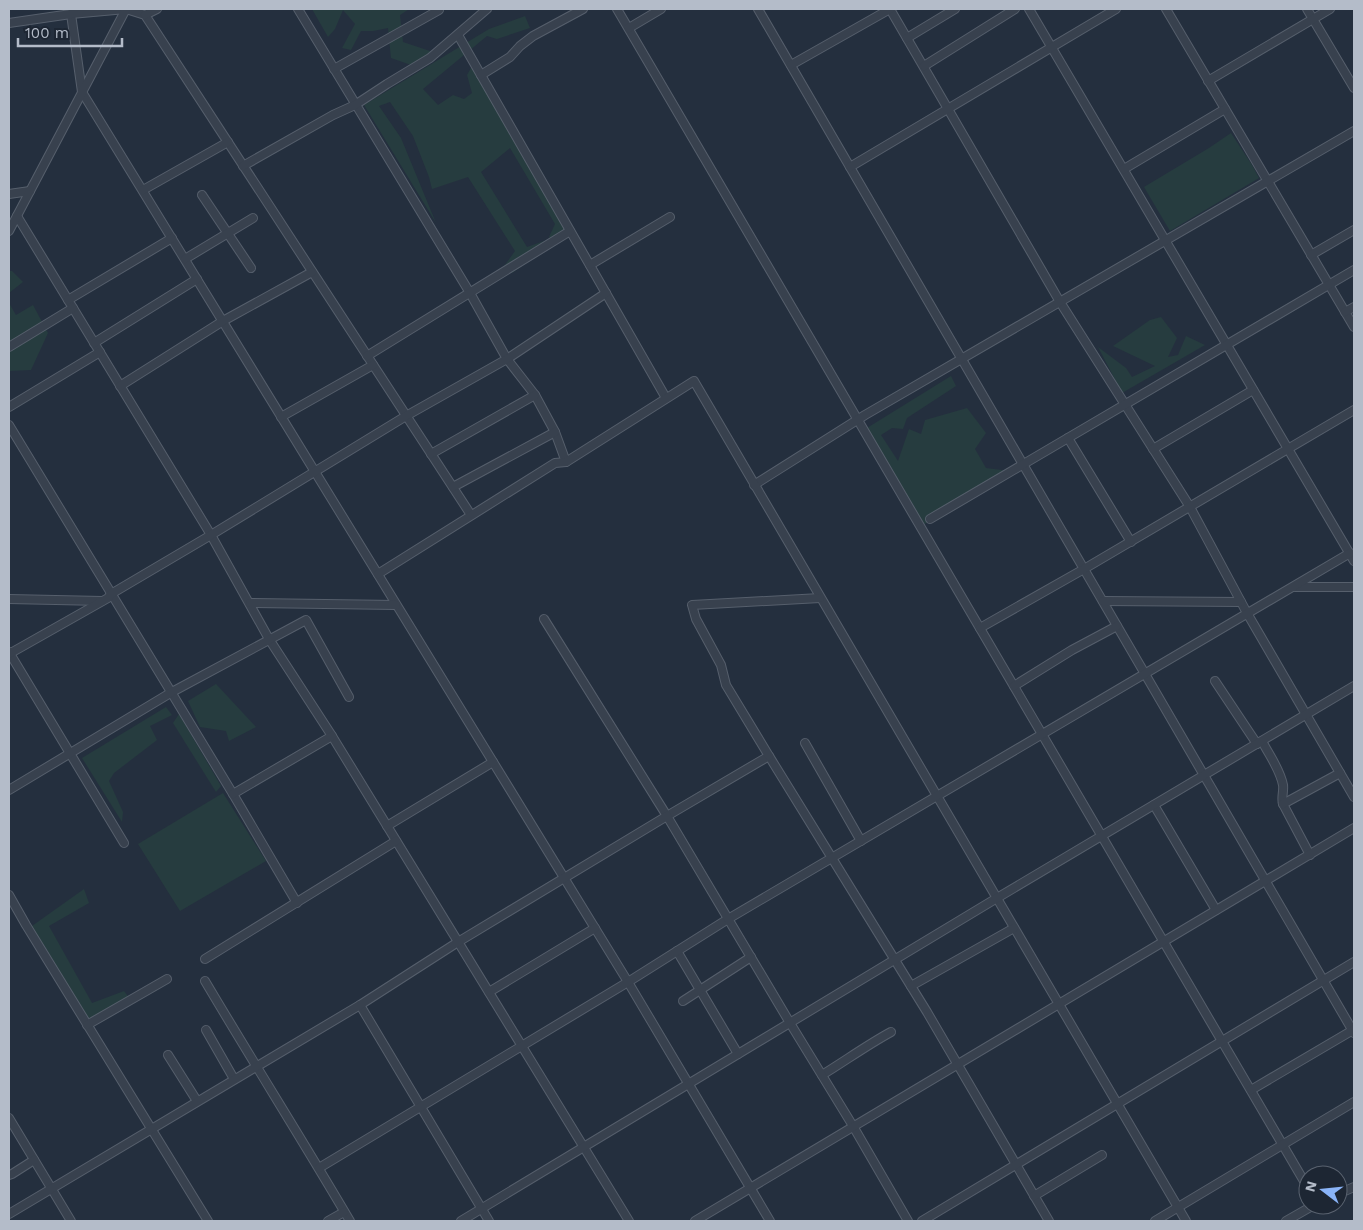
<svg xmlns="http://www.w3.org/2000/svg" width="1363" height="1230" font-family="'Work Sans',sans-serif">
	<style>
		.green { fill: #263c3f }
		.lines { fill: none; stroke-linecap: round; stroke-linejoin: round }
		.minor-casing { stroke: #565f6c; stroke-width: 10 }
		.minor { stroke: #38414e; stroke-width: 8 }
	</style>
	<rect width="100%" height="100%" fill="#242f3e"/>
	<g class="green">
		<path d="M312,9H409L400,15L403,42L433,52L411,65L391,58L388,28L373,31H361L351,50L342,48L355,24L343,10L335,29L328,37Z"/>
		<path d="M525,16L530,28L497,39L487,36L423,89L438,105L453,95L464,99L472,93L467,75L475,61L565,225L557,244L549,237L555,224L510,148L481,172L527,247L544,241L548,248L512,273L502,269L515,251L468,177L432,189L429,177L413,136L390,102L379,106L401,138L436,223L364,105L489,29Z"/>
		<path d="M1231,133L1252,165L1259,178L1170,231L1144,187L1209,148Z"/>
		<path d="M9,271H12L23,282L9,293Z"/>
		<path d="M9,303L16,315L33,305L48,333L31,370L9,371Z"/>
		<path d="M1161,317L1177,338L1168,357L1178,355L1186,336L1205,345L1122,393L1098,347L1126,368L1132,377L1155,366L1113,346L1150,320Z"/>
		<path d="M951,376L956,386L907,418L903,429L892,428L881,435L898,461L909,429L921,434L925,420L967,408L986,433L975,449L986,468L1010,471L923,525L867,428Z"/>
		<path d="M216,684L256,727L229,741L226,731L200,727L188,701Z"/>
		<path d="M166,707L172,715L150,726L157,740L114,773L109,781L123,812L122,822L82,758Z"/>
		<path d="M179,714L221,786L216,792L173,723Z"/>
		<path d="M223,793L266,861L180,911L138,844Z"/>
		<path d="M84,889L89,903L49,926L92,1003L124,991L130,999L89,1019L32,926Z"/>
	</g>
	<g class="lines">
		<defs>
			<g id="minor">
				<path d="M126,9L145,15L471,515"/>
				<path d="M298,9L470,293L507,359L535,395L555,432L566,462"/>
				<path d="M617,9L1308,1188"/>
				<path d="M758,9L1354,1033"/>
				<path d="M890,9L1060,302L1190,507L1247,613L1354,797"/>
				<path d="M1029,9L1354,561"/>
				<path d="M1166,9L1354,327"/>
				<path d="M1307,9L1354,88"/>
				<path d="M71,14L82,92L628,982L770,1221"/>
				<path d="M145,15L157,9"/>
				<path d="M9,23L71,14L126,9"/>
				<path d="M629,28L661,9"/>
				<path d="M458,35L666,398"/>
				<path d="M907,38L955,9"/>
				<path d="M791,65L890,9"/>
				<path d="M924,66L1015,9"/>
				<path d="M334,69L439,10"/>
				<path d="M481,75L510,57L520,46L533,36L583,9"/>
				<path d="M1208,81L1330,9"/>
				<path d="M243,166L333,115L355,105L387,84L430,58L487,9"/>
				<path d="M850,167L1116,9"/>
				<path d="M1124,169L1225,109"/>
				<path d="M143,190L228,142"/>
				<path d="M9,194L30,191"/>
				<path d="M202,195L251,268"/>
				<path d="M17,216L211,535L269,639L332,736L629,1221"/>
				<path d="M9,231L126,9"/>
				<path d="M1311,255L1354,230"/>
				<path d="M185,259L253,218"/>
				<path d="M590,265L670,217"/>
				<path d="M68,300L172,238"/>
				<path d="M1345,312L1354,307"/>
				<path d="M94,343L197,279"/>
				<path d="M9,347L73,308"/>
				<path d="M367,356L570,231"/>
				<path d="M120,386L223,321L312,272"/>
				<path d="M9,407L100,352"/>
				<path d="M281,417L373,365"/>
				<path d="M9,425L233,794L297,903"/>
				<path d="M1068,438L1131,542"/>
				<path d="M1153,449L1253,390"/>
				<path d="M431,454L535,395"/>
				<path d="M754,485L865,415L1354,131"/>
				<path d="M453,487L555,432"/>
				<path d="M930,519L1354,270"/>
				<path d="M378,574L555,463L566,462L694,381L1186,1221"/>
				<path d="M1295,587H1354"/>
				<path d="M9,599L102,601"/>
				<path d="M1103,601L1241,602"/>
				<path d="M250,603L396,605"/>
				<path d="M544,619L667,816L769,756L927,1012L1049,1221"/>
				<path d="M980,628L1084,569L1354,410"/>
				<path d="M9,652L124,843"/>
				<path d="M9,654L108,598L111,594L211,535L406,416L507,359L606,293"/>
				<path d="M1215,681L1257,744"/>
				<path d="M1014,686L1072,650L1117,626"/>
				<path d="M1262,741C1269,755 1280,769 1283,785C1284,791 1281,798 1283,804L1310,855"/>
				<path d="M805,743L861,841"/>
				<path d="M769,756L726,685L721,665L696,619L692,605L820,598"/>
				<path d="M9,790L172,692L306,620L349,697"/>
				<path d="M233,794L332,736"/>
				<path d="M1283,804L1340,773"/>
				<path d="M1154,805L1216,910"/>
				<path d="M387,826L493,762"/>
				<path d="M9,895L26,925L208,1221"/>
				<path d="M677,951L738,1054"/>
				<path d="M205,959L396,841"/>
				<path d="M205,981C253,1062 303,1141 350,1221"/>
				<path d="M911,986L1014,928"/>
				<path d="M489,992L595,928"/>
				<path d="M683,1001L751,957"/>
				<path d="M360,1005L489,1221"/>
				<path d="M87,1025L167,979"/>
				<path d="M206,1030L234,1079"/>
				<path d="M168,1055L197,1101"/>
				<path d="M822,1075C845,1061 867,1045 891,1032"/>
				<path d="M1251,1090L1353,1030"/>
				<path d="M9,1118L71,1221"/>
				<path d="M319,1168L628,982L728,919L1350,553"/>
				<path d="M9,1175L12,1174L34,1160"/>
				<path d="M1338,1194L1354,1187"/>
				<path d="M1034,1196L1102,1155"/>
				<path d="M9,1214L360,1005L458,942L667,816L790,1023L853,1126L908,1221"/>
				<path d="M328,1221L344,1212"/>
				<path d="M461,1221L997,898L1354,686"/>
				<path d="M695,1221L1354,828"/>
				<path d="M922,1221L1354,962"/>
				<path d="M1155,1221L1354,1102"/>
				<path d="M1286,1221L1314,1205"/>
			</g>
		</defs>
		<use href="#minor" class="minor-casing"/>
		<use href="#minor" class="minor"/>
	</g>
	<rect width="1363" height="1230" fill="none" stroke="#b4bcc9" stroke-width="20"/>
	<g transform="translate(1323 1190) rotate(286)"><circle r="24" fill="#1d2633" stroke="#59626f"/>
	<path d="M0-4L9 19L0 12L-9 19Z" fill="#8ab4f8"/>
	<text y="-8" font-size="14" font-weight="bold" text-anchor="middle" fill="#b4bcc9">N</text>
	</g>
	<path d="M18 38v8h104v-8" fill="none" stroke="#b4bcc9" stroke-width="2.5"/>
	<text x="25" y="38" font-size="15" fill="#b4bcc9" stroke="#1d2633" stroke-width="4" paint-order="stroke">100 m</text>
</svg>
